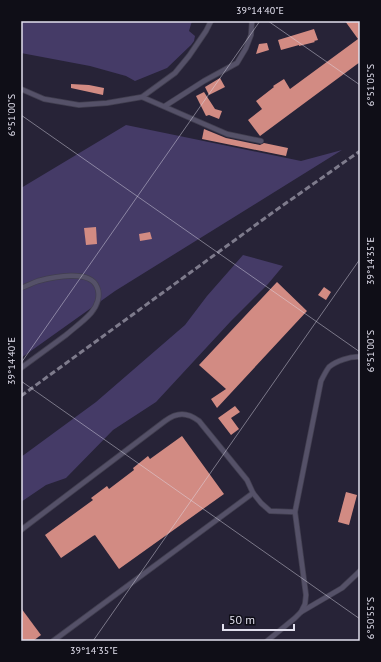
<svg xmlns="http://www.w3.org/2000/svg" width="381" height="662" font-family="'PT Sans',sans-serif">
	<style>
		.green { fill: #453b67 }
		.building { fill: #d28b83 }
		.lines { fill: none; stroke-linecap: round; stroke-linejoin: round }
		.lane-casing { stroke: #423f50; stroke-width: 6 }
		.lane { stroke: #555168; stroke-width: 4.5 }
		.rail { stroke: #7e7b8c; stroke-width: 3; stroke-dasharray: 6 3; stroke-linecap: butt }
		.ticks { fill: none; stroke: #e2e0ee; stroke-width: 1; stroke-opacity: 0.45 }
		.neatline { fill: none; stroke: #e2e0ee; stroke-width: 1.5 }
		.ticks-label { font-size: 10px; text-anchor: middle; fill: #e2e0ee }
	</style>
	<rect width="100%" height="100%" fill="#272337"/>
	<g class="green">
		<path d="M21,21H192L189,31L195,36L194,41L191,45L167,68L135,81L126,76L90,66L21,53Z"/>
		<path d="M126,125L301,161L342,150L115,291L21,358V188Z"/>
		<path d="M243,255L283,266L268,284L231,321L156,402L113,430L66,478L46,485L21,502V457L96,402L185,325L207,296Z"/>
	</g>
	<g class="building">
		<path d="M345,21H360V62L260,136L248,120L262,109L256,101L274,87L273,86L284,79L290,89L358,39Z"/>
		<path d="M314,29L318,40L314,41L315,42L299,46V45L281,50L278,40Z"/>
		<path d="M267,43L269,50L256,54L259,44Z"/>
		<path d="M220,78L225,87L209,95L205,87Z"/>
		<path d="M71,84L89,85L104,88L103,95L71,88Z"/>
		<path d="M204,92L215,109L222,111L219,119L209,115L206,116L196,96Z"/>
		<path d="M204,129L226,138L260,145L264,143L288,148L286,156L202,139Z"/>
		<path d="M96,227L97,244L86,245L84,228Z"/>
		<path d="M150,232L152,239L140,241L139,234Z"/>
		<path d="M277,282L307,311L217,408L211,399L226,389L199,365Z"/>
		<path d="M324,287L331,292L326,300L318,295Z"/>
		<path d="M235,406L240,412L231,418L239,429L231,435L218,418Z"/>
		<path d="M182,436L224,494L119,569L95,535L93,536L61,558L45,535L93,500L91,498L107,486L109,489L134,470L133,468L148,456L150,459Z"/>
		<path d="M346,492L357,495L349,525L338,522Z"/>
		<path d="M21,608L41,635L33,641H21Z"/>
	</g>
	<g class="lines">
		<defs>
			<g id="lane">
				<path d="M21,89L44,99L79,105L107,103L142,97L175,73L189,56L206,31L211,21"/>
				<path d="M142,97L227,134L261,141"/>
				<path d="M165,106L204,81L237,63L246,48L251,35L252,21"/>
				<path d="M21,288C27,286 32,283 38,281C53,277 90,269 97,287C101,296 97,306 91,313C84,321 74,328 66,335C51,346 36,357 21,368"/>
				<path d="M21,530L165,421C177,412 187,412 199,421L247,480L253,493L261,503L270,511L295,512"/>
				<path d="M301,612L305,604L306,595L295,512L321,381C323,377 326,371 329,367C336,361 351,356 360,357"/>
				<path d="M53,641L253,493"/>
				<path d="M267,641L295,618L301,612L342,588L360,571"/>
			</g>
		</defs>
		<use href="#lane" class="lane-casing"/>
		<use href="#lane" class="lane"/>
		<path class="rail" d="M21,396L272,213L360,151"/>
	</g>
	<path class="ticks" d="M268,21L360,85M21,115L360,352M21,363L260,21M21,381L360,619M93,641L360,259M360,641V640"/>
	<rect width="381" height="662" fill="none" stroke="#0f0e17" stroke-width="44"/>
	<path d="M223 624v6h71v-6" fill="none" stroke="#e2e0ee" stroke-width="2"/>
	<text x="229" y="624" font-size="12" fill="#e2e0ee" stroke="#0f0e17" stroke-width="3" paint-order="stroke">50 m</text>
	<rect x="22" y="22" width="337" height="618" class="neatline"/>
	<g class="ticks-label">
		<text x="260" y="14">39°14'40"E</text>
		<text transform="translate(370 85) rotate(-90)" y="4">6°51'05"S</text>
		<text transform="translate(11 115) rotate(-90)" y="4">6°51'00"S</text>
		<text transform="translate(370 261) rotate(-90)" y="4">39°14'35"E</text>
		<text transform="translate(370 351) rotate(-90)" y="4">6°51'00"S</text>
		<text transform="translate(11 361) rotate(-90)" y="4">39°14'40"E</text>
		<text transform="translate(370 618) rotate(-90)" y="4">6°50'55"S</text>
		<text x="94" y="654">39°14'35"E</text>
	</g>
</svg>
